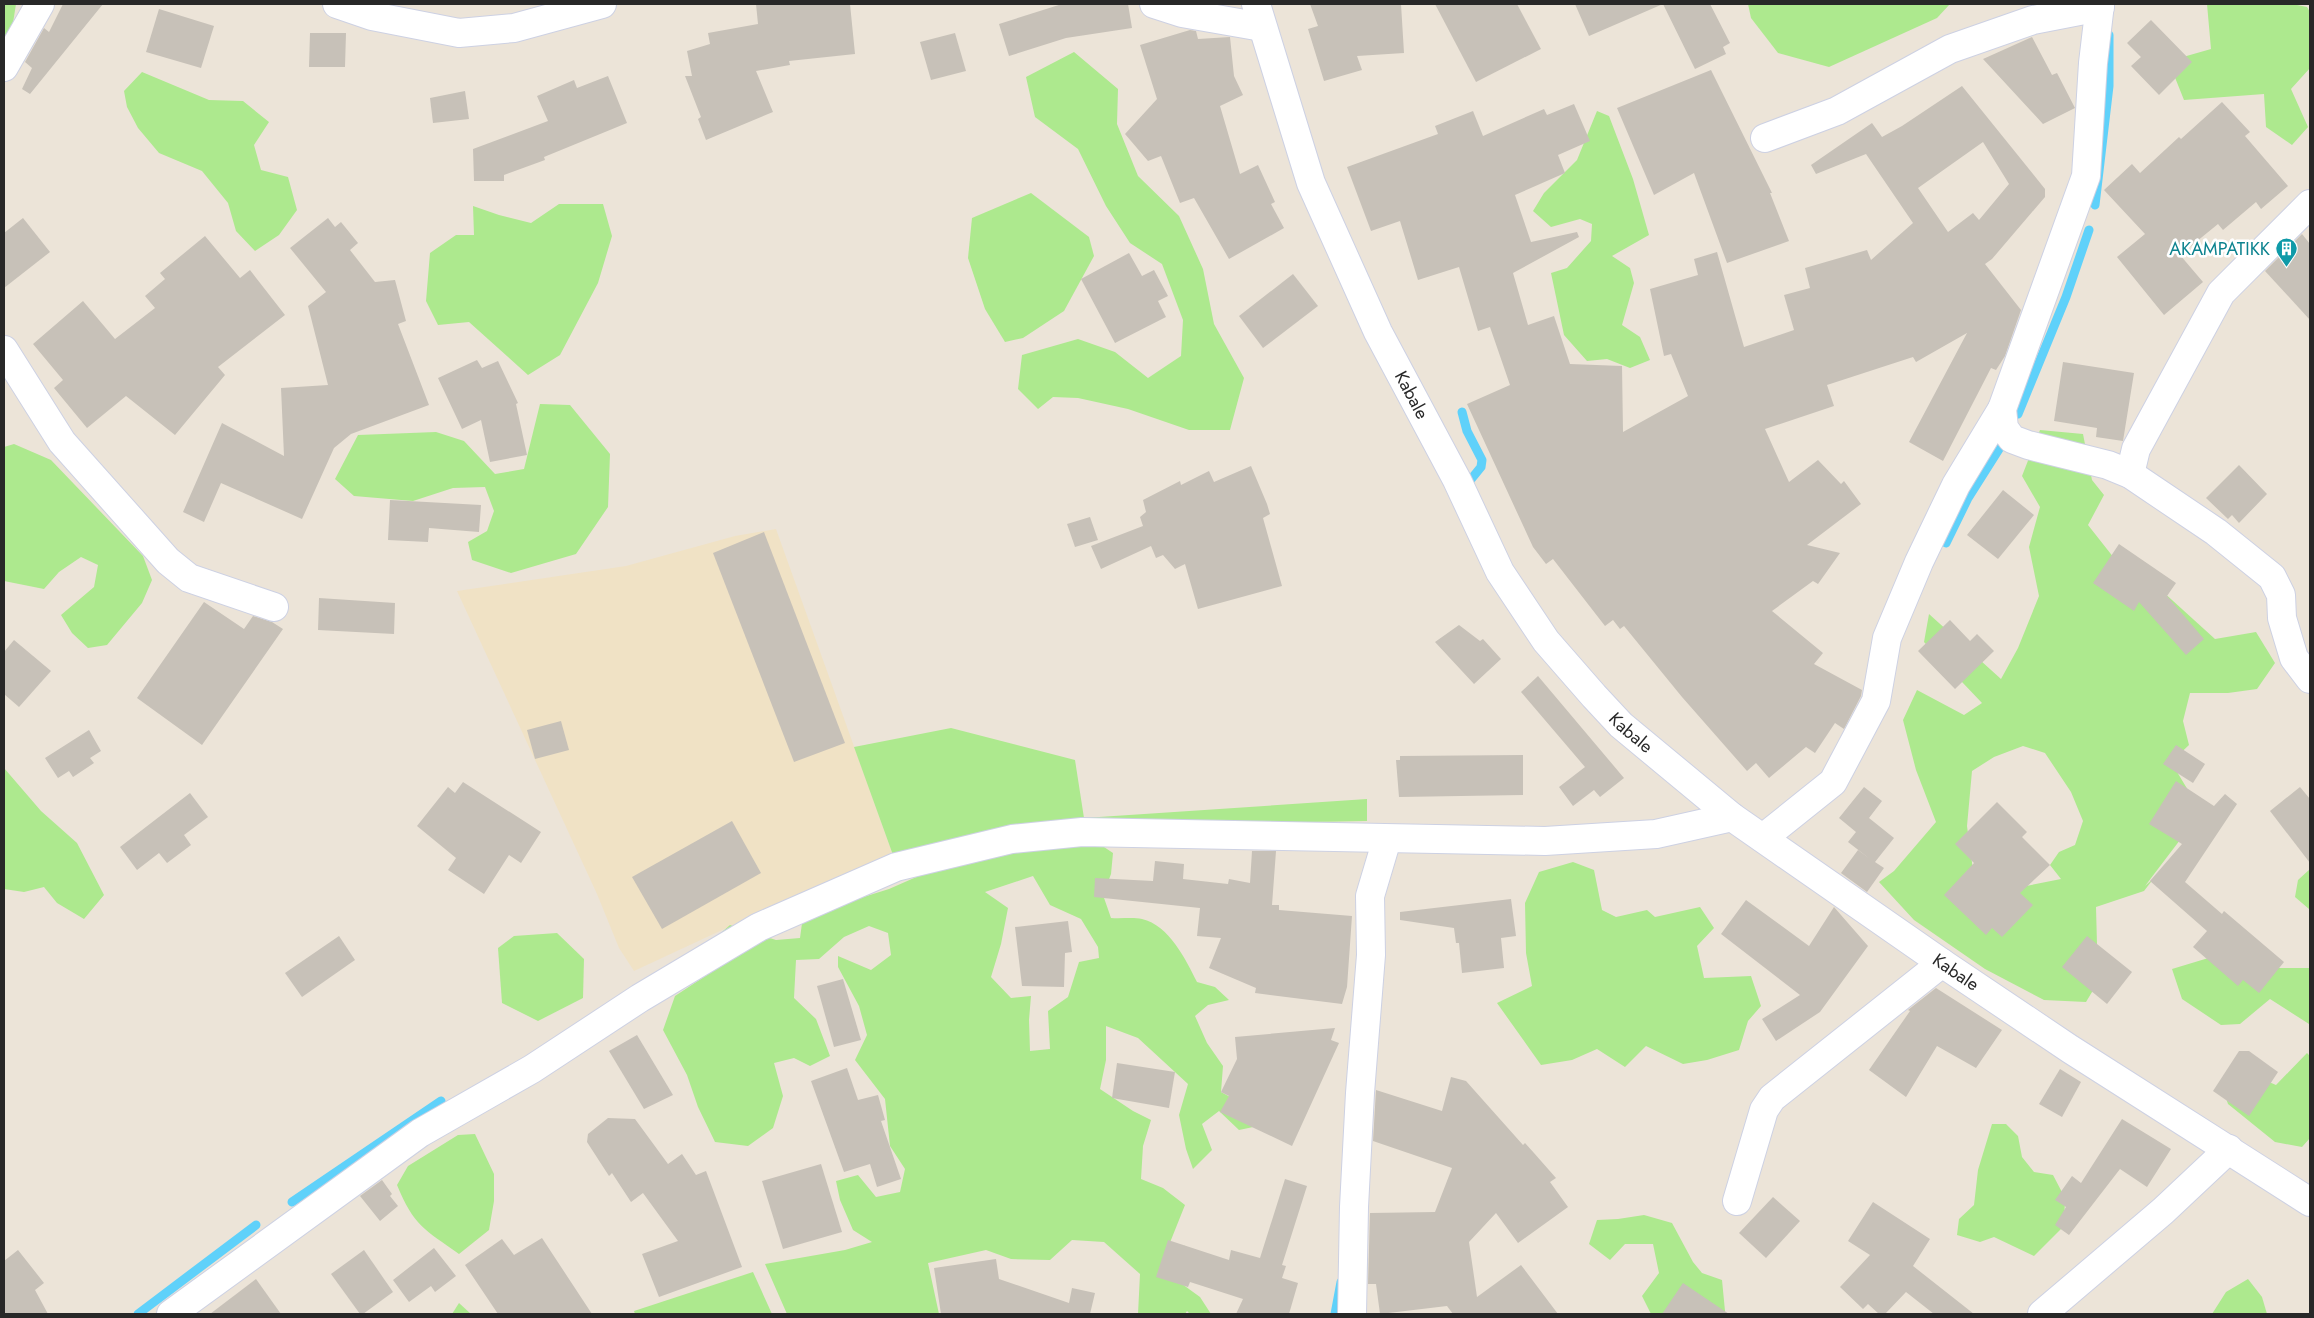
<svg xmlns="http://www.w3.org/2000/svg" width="2314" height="1318" font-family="Jost,sans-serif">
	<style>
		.education { fill: #f0e2c5 }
		.green { fill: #ade98e; fill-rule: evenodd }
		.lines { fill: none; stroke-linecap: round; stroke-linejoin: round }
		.stream { stroke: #5fd1fa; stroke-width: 9 }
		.building { fill: #c7c1b8; fill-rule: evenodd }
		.minor-casing { stroke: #cdd1e3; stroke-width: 30 }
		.minor { stroke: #fff; stroke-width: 28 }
		.labels { text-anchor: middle; stroke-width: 5; stroke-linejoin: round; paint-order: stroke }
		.culture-label { font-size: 18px; fill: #0d838f; stroke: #fff; text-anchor: end }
		.street-label { font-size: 18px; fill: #282828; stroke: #fff }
	</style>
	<rect width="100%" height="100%" fill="#ece4d8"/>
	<path class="education" d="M776,529L893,855L793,897L634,971L619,948L597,894L457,591L626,566L735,536Z"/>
	<g class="green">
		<path d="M4,4H16L13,23L4,40Z"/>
		<path d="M1748,4H1950L1937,18L1829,67L1778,53L1751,18Z"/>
		<path d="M2207,4H2292L2307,7L2310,12V68L2291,89L2308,127L2292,145L2266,127L2264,94L2184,100L2172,70L2176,59L2211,49Z"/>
		<path d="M1074,52L1118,89L1117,124L1138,176L1179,216L1203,269L1214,324L1244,378L1230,430H1189L1128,409L1078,398L1053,397L1038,409L1018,389L1022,355L1078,339L1115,352L1148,378L1181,356L1183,320L1162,264L1130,243L1106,206L1078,149L1035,117L1026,77Z"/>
		<path d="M142,72L209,100L243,101L269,122L254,145L261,170L288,177L297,210L279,235L255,251L236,231L228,203L202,171L159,153L138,128L127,107L124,91Z"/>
		<path d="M1597,111L1609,116L1633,179L1649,235L1612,256L1630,268L1634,283L1622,325L1640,337L1650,360L1630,368L1607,359L1587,361L1564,335L1551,273L1567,268L1591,241L1592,224L1580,219L1551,227L1533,211L1544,193L1577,160Z"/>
		<path d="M1031,193L1089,237L1094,256L1064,311L1023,338L1005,342L985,309L968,258L972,218Z"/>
		<path d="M559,204H603L612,236L598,283L560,355L528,375L469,322L438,325L426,301L430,253L456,235H474L473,206L499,215L531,223Z"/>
		<path d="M540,404L570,405L610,454L608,507L576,554L511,573L472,560L468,542L487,531L494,511L485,487L453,488L413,501L354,496L335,479L358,435L436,432L464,441L495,474L524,469Z"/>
		<path d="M2040,430L2083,434L2092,480L2104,495L2088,525L2114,558L2161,590L2215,639L2256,632L2275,663L2257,689L2228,693H2190L2183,721L2189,745L2171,762L2194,800L2199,815L2145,886L2154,878L2144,891L2096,907L2098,982L2086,1002L2044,1000L1985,969L1914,920L1879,882L1894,871L1936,822L1916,770L1903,720L1917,690L1964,715L1982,703L1924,642L1929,614L2001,679L2018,648L2039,596L2029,547L2040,507L2022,476ZM2023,746L2045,753L2071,792L2083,821L2075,845L2059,852L2050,865L2061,879L2026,886L1973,870L1967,826L1972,771L1994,757Z"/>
		<path d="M14,444L51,460L143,556L152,580L142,603L107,645L88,648L72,633L61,615L94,587L98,565L81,557L59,572L44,589L4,581V447Z"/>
		<path d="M951,728L1075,760L1084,818L1367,799V821L1084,826L893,855L854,747Z"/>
		<path d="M4,768L41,811L77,843L104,895L84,919L57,903L44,887L24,892L4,889Z"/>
		<path d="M1098,843L1113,853L1111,874L1103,895L1111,918C1121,919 1133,917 1142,919C1169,925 1186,960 1197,982L1215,987L1229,1000L1208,1005L1195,1016L1207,1043L1223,1066L1221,1092L1243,1104L1258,1126L1239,1130L1219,1111L1202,1124L1212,1150L1193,1169L1186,1149L1179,1115L1188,1084L1138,1038L1106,1026V1060L1100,1089L1133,1111L1151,1120L1143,1146L1141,1179L1163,1188L1185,1205L1157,1275L1185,1245L1176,1261L1182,1284L1200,1297L1211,1314H1190L1187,1311L1185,1314H1138L1140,1274L1104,1242L1072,1240L1050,1260L1011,1259L986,1250L928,1263L939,1314H787L765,1264L845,1250L872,1242L853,1230L840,1200L836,1181L858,1175L876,1197L900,1192L905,1169L890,1146L885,1099L855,1060L867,1035L859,1006L838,967V956L871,970L891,955L888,933L869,926L844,937L819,959L796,960L794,998L816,1019L830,1056L810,1066L794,1058L774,1063L783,1096L773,1128L748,1146L715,1142L698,1107L687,1075L663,1030L675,996L722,965L715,938L730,925L776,940L800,938L803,916L889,889L930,871L989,851ZM1033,876L1050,905L1081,919L1098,947L1099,958L1079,962L1068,997L1048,1011L1050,1049L1030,1051L1029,1020L1031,996L1011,998L991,977L1001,944L1008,908L985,892Z"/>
		<path d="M1573,862L1594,870L1602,910L1616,917L1647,910L1655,917L1700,907L1714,928L1697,946L1704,978L1751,976L1761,1006L1748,1021L1739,1050L1707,1060L1683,1064L1646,1046L1625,1067L1597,1049L1572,1060L1541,1065L1497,1003L1532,986L1526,953L1525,903L1539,872Z"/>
		<path d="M2310,869V914L2309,909L2295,897L2298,880Z"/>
		<path d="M557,933L584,959L583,998L538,1021L502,1003L498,948L514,936Z"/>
		<path d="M2215,956L2275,968H2310V1027L2309,1024L2270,999L2240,1024L2221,1025L2182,999L2172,969Z"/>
		<path d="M2307,1053L2310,1056V1138L2302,1147L2275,1142L2228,1104L2224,1092L2248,1073L2276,1085Z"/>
		<path d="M1992,1124H2006L2018,1136L2022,1157L2034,1172L2053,1175L2065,1198L2064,1226L2034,1256L1994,1237L1980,1242L1957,1235L1959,1219L1974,1205L1978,1170Z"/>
		<path d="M475,1134L494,1174V1201L489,1230L459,1254C424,1229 414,1226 397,1185L408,1166L458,1135Z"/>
		<path d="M1644,1215L1672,1223L1693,1262L1702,1273L1722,1280L1725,1311L1717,1314H1651L1642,1296L1659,1273L1653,1244H1625L1610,1260L1589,1244L1597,1220L1618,1219Z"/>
		<path d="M753,1272L772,1314H635L634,1311Z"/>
		<path d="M2248,1279L2262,1297L2267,1314H2212L2226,1292Z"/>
		<path d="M459,1303L471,1314H452Z"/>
	</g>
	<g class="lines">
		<g class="stream">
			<path d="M2095,205L2109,86V35"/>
			<path d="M1462,412L1467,431L1482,460L1481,467L1468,483"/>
			<path d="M2018,414L2066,297L2089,230"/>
			<path d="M1946,543L1968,498L1999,449"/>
			<path d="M292,1202L441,1101"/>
			<path d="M138,1314L256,1225"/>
			<path d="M1335,1314L1341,1282"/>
		</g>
	</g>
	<g class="building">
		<path d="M63,4H103L30,94L22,89L32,68L25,62L44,28L49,32Z"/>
		<path d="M756,4H850L855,54L789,61L790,65L756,71L773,112L706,140L698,119L701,117L685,76H692L687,51L710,44L708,33L758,24Z"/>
		<path d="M1062,4H1128L1132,28L1066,38L1009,56L999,24Z"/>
		<path d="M1310,4H1401L1404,53L1357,56L1362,70L1324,81L1308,29L1318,26Z"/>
		<path d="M1435,4H1517L1541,49L1476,82Z"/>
		<path d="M1575,4H1710L1730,43L1723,47L1726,54L1695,69L1663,4L1589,36Z"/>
		<path d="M159,9L214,26L201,68L146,52Z"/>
		<path d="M2151,20L2192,62L2159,95L2131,66L2141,57L2127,43Z"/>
		<path d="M1190,30L1196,31L1198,39L1230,37L1234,76L1243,95L1220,106L1240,174L1258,165L1275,202L1271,204L1284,228L1229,259L1194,198L1180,203L1161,156L1148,161L1125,134L1157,99L1140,45Z"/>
		<path d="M310,33H346L345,67H309Z"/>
		<path d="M955,33L966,71L931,80L920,42Z"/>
		<path d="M2032,37L2052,75L2057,73L2075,108L2043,124L1983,59Z"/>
		<path d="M1711,70L1772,193H1770L1789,241L1727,263L1694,173L1654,195L1617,108Z"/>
		<path d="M608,76L627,123L544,157L545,160L504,175V181H474L473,149L548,121L537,96L574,80L577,88Z"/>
		<path d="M1962,86L2045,189V197L1992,259L1985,264L2021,310L2005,356L1996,370L1991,368L1943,461L1909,442L1967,333L1916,362L1913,357L1827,385L1834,406L1765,429L1789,482L1818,460L1841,484L1844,481L1861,504L1807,545L1840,553L1818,584L1813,581L1772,611L1823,653L1814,664L1862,690L1861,696L1844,729L1835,723L1815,753L1806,747L1769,778L1756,763L1747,771L1682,697L1624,626L1620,629L1613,620L1605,626L1553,559L1546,564L1533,547L1467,404L1510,385L1490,327L1478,331L1459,267L1418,280L1400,221L1371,231L1347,167L1438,134L1435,126L1473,111L1483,136L1544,109L1547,115L1574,104L1590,141L1558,155L1565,173L1515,195L1531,242L1577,232L1579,237L1513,273L1528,325L1554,316L1570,364L1622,366L1623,432L1688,396L1671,354L1664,356L1650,289L1698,275L1694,259L1717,252L1744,347L1794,330L1784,295L1810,288L1805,268L1867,250L1871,260L1913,223L1866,154L1816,174L1811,165L1872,123L1882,137L1902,126ZM1983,142L2009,184L1979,220L1973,213L1948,232L1918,188Z"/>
		<path d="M465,91L469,119L433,123L430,98Z"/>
		<path d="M2222,102L2250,132L2245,136L2288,186L2261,209L2256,202L2223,230L2218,224L2180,255L2203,282L2164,315L2117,257L2145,234L2104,190L2132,164L2140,173L2179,137L2181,139Z"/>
		<path d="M23,218L50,252L4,288V233Z"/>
		<path d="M328,218L335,227L341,222L358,243L350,250L375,282L395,280L406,321L398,324L429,405L351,434L334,448L302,519L221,483L204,522L183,512L222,423L284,456L281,388L328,385L308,306L326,292L290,248Z"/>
		<path d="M2302,234L2310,244V320L2265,271Z"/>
		<path d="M205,236L240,278L250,270L285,315L218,367L225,375L175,435L126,396L87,428L54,388L63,380L33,344L83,301L115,339L155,308L145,296L165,279L160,273Z"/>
		<path d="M1129,253L1142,276L1154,270L1168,296L1158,301L1166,317L1115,343L1081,279Z"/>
		<path d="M1293,274L1318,306L1263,348L1239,316Z"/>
		<path d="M477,360L482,368L498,361L518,403L516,404L527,455L490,462L481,420L462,429L438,378Z"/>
		<path d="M2063,362L2134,373L2123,441L2096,437L2097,428L2054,421Z"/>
		<path d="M2239,465L2267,494L2239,523L2232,515L2228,519L2206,498Z"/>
		<path d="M1251,466L1267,504L1270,514L1263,518L1282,586L1198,609L1185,564L1175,569L1163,555L1156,558L1151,546L1101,569L1091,546L1143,526L1140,517L1146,512L1143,500L1180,481L1181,485L1209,471L1214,482Z"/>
		<path d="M2003,490L2034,515L1998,559L1967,535Z"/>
		<path d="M390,500L481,505L479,532L429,528L428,542L388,540Z"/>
		<path d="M1090,517L1098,540L1075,547L1067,524Z"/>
		<path d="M764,532L845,743L794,762L713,553Z"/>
		<path d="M2119,544L2176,583L2167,596L2204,639L2186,655L2139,602L2134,611L2093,583Z"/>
		<path d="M319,598L395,603L394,634L318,630Z"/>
		<path d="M204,602L244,629L253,616L272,622L283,629L202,745L137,698Z"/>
		<path d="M1950,620L1970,641L1977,634L1994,651L1955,689L1918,651Z"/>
		<path d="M1459,625L1480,641L1483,639L1501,659L1474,684L1435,642Z"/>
		<path d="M14,640L51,671L19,707L4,694V652Z"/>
		<path d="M1538,676L1624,778L1600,797L1594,790L1573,806L1559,787L1585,767L1521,692Z"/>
		<path d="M561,721L569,750L535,759L527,730Z"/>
		<path d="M89,730L101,751L90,758L94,763L73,777L69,771L58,778L45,758Z"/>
		<path d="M2176,745L2205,764L2193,783L2163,764Z"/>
		<path d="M1523,755V795L1399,797L1396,760H1400V756Z"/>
		<path d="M2176,781L2214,806L2225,794L2237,804L2185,882L2222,914L2224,911L2284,962L2259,993L2243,980L2238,986L2193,947L2207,931L2150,881L2182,844L2149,824Z"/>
		<path d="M463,782L541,832L521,863L509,855L484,894L448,870L456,858L417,826L448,787L455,793Z"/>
		<path d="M1864,787L1882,801L1869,818L1894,838L1875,862L1884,868L1867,892L1841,873L1858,850L1870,859L1848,842L1856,832L1839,818Z"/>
		<path d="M2300,787L2310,799V863L2270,811Z"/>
		<path d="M190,793L208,817L184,835L191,845L167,863L159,853L137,870L120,847Z"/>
		<path d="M1997,802L2027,832L2022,837L2050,865L2020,893L2033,905L2002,937L1992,928L1986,935L1944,895L1974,863L1955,844Z"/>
		<path d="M732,821L761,873L662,929L632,877Z"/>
		<path d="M1252,851H1276L1272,905H1279V910L1352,916L1347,987L1342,1004L1255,993L1256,988L1209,968L1221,938L1197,936L1200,908L1094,897L1095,878L1153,881L1155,861L1184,864L1183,879L1228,884L1229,879L1250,883Z"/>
		<path d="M1511,899L1516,936L1501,938L1504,968L1462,973L1459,943H1456L1454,928L1400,920V912Z"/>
		<path d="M1746,900L1809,946L1834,907L1868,946L1820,1012L1776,1041L1762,1019L1800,995L1721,934Z"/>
		<path d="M1068,921L1072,952L1065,953L1064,987L1022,986L1015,927Z"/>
		<path d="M339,936L355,960L302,997L285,973Z"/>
		<path d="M2087,936L2132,972L2107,1004L2062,967Z"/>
		<path d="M843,979L861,1040L834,1047L817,986Z"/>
		<path d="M1936,988L2002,1030L1976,1068L1937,1046L1906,1097L1869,1070L1910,1011L1908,1010Z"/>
		<path d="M1335,1028L1331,1040L1339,1043L1292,1146L1220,1112L1229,1096L1221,1092L1237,1059L1235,1037Z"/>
		<path d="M637,1035L673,1095L644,1109L609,1051Z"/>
		<path d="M2239,1051H2249L2278,1072L2249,1116L2213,1091Z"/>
		<path d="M1117,1063L1175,1072L1169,1108L1112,1098Z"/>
		<path d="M847,1068L858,1100L878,1095L885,1120L881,1121L901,1179L877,1187L870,1164L844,1172L811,1081Z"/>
		<path d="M2060,1069L2081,1082L2062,1117L2039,1104Z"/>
		<path d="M1451,1077L1466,1081L1523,1145L1525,1143L1534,1153L1556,1178L1550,1182L1568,1207L1518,1243L1496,1213L1469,1242L1477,1297L1521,1265L1558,1314H1453L1447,1306L1380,1314L1376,1284H1368L1370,1213L1435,1212L1452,1168L1373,1141L1376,1090L1442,1111Z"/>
		<path d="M608,1118L635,1119L668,1164L682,1154L696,1175L706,1171L742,1267L659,1297L642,1254L678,1241L643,1193L631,1202L612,1173L609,1176L587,1142L588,1134Z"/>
		<path d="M2122,1119L2171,1149L2147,1187L2120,1169L2069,1235L2055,1225L2066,1207L2055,1200L2072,1176L2081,1183Z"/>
		<path d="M821,1164L842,1232L783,1249L762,1181Z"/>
		<path d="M1285,1179L1307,1186L1282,1265L1286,1266L1282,1278L1298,1283L1289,1314H1236L1243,1299L1190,1282L1188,1287L1156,1277L1168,1240L1229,1260L1231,1250L1260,1258Z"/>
		<path d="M382,1180L392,1194L390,1196L398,1206L380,1221L360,1196Z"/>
		<path d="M1773,1197L1800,1221L1766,1258L1739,1233Z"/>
		<path d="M1873,1202L1930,1239L1913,1266L1974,1314H1934L1906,1292L1885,1314H1879L1868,1304L1863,1309L1840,1287L1870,1255L1848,1241Z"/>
		<path d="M542,1238L592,1314H498L465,1265L502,1239L514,1255Z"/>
		<path d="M434,1248L456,1276L435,1292L431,1286L409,1302L393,1280Z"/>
		<path d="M18,1250L44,1283L35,1290L48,1314H4V1261Z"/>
		<path d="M364,1250L393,1292L363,1314H360L331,1274Z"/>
		<path d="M996,1259L999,1279L1069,1303L1072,1288L1095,1293L1090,1314H941L934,1268Z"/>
		<path d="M256,1279L281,1314H210Z"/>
		<path d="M1683,1283L1729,1314H1662Z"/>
	</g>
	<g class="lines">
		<defs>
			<g id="minor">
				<path d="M337,4L372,16L459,33L514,28L602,4"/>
				<path d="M1154,4L1182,13L1262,27"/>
				<path id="s1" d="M1256,4L1311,183L1378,332L1457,480L1500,572L1546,641L1594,696L1621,725L1732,817L1942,963L2070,1049L2310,1202"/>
				<path d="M2100,4L2093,63L2086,176L2002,409L2004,428L2012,439L2028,445L2108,465L2130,474L2216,532L2272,577L2281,595L2282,618L2294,658L2310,679"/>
				<path d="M4,67L40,4"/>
				<path d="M1765,138L1837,111L1950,49L2033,20L2100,7"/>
				<path d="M4,350L62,442L168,561L189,578L274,607"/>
				<path d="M2130,474L2136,449L2221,293L2310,204"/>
				<path d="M1763,838L1833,782L1876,701L1887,638L1919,562L1956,485L2002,409"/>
				<path d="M1737,1201L1764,1110L1772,1098L1942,963"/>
				<path d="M171,1314L420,1133L532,1069L640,998L759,927L896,867L1012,839L1082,832L1545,841L1656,834L1732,817"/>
				<path d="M1352,1314L1354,1207L1360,1093L1371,955L1370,896L1387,839"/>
				<path d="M2042,1314L2163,1211L2229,1149"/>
			</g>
		</defs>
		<use href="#minor" class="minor-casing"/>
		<use href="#minor" class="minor"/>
	</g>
	<defs>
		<symbol id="building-pin" viewBox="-11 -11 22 30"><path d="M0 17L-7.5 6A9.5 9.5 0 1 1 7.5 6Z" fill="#0f9aa8" stroke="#fff"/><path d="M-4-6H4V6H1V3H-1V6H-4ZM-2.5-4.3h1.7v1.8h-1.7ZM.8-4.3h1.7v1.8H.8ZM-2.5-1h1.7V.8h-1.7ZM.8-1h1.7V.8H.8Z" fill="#fff"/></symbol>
	</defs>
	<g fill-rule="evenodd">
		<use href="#building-pin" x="2274" y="236" width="25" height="34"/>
	</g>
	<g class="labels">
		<g class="culture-label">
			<text x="2270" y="255">AKAMPATIKK</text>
		</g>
		<g class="street-label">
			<text dy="6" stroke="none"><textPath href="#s1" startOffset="422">Kabale</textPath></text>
			<text dy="6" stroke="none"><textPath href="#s1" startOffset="828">Kabale</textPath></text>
			<text dy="6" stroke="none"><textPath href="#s1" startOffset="1232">Kabale</textPath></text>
		</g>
	</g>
	<rect width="2314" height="1318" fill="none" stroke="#282828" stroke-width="10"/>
</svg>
